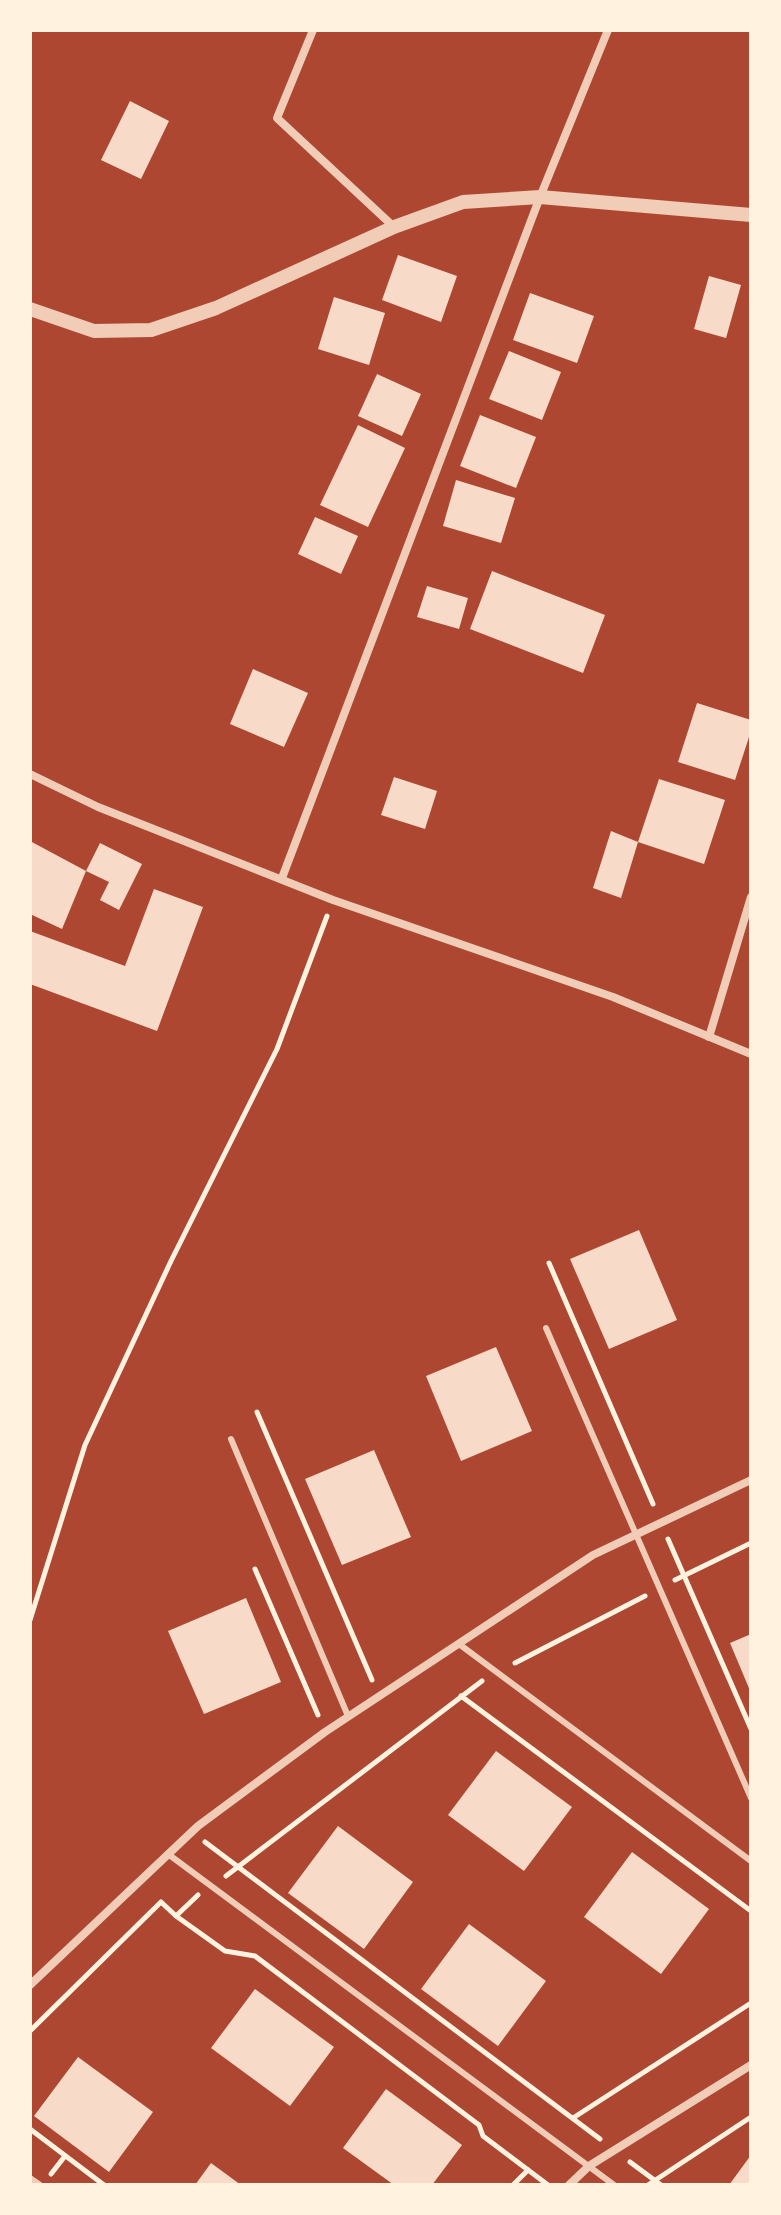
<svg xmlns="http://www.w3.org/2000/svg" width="781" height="2215" font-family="'Noto Sans',sans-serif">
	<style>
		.green { fill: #ae4732 }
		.building { fill: #f7dbc8 }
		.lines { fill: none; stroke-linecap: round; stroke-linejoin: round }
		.path { stroke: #fff3e0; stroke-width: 5 }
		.service { stroke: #f1ccb7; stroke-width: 6 }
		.minor { stroke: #f1ccb7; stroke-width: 8 }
		.tertiary { stroke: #f1ccb7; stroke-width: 14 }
	</style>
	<rect width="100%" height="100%" fill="#c8553d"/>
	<rect class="green" x="30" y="30" width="721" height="2155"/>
	<g class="building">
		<path d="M130,101L169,121L141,179L101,160Z"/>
		<path d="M398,255L457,276L441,322L382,300Z"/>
		<path d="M709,276L741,285L726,338L694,329Z"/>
		<path d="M530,293L594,316L577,363L513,340Z"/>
		<path d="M334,297L385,313L369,365L318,349Z"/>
		<path d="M509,351L561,372L542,420L489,399Z"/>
		<path d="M377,374L421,394L402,436L358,416Z"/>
		<path d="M480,415L536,437L516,488L460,466Z"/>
		<path d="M358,425L405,448L368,527L320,505Z"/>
		<path d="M456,480L515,498L501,543L443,526Z"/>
		<path d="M315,517L358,536L341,574L298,554Z"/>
		<path d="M492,571L605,615L583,673L470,629Z"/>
		<path d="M427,586L468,598L459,629L417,617Z"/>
		<path d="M253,669L308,693L284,747L230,724Z"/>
		<path d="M697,703L751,720V731L735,780L678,762Z"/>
		<path d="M394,777L437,791L425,829L381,815Z"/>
		<path d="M659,779L725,800L704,864L638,842Z"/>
		<path d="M611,831L638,842L621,898L593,888Z"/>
		<path d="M30,841L86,871L100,843L142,864L119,910L100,900L109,882L86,871L62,929L30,914Z"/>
		<path d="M154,889L203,907L157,1031L30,984V931L125,966Z"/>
		<path d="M639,1230L677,1320L609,1349L570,1259Z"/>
		<path d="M496,1347L532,1431L461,1461L426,1376Z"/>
		<path d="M374,1450L411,1537L342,1565L305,1479Z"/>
		<path d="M246,1598L281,1682L204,1714L168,1631Z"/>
		<path d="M751,1634V1693L730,1643Z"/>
		<path d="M496,1751L572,1807L524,1871L448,1815Z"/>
		<path d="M338,1826L413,1882L364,1949L288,1893Z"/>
		<path d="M632,1852L709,1909L661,1974L584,1917Z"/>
		<path d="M469,1924L546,1981L498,2046L421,1989Z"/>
		<path d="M255,1989L334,2047L290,2106L211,2048Z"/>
		<path d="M78,2057L153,2112L109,2172L34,2116Z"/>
		<path d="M386,2089L462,2145L432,2185H394L343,2148Z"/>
		<path d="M751,2155V2185H729Z"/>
		<path d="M211,2163L241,2185H195Z"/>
	</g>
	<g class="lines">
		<g class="path">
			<path d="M549,1263L653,1504"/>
			<path d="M257,1412L372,1680"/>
			<path d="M668,1539L751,1729"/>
			<path d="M255,1569L318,1715"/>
			<path d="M675,1580L751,1543"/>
			<path d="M30,1620L85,1445L171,1261L277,1049L327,916"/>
			<path d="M515,1663L645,1596"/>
			<path d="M461,1696L751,1911"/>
			<path d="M205,1842L600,2139"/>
			<path d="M226,1876L482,1681"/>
			<path d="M176,1916L225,1951L255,1956L479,2125L483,2136L548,2185"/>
			<path d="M30,2031L161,1902L176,1916L198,1895"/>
			<path d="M573,2118L751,2003"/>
			<path d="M30,2129L104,2185"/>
			<path d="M630,2162L661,2185"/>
			<path d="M51,2174L65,2156"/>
			<path d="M513,2185L528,2170"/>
			<path d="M648,2185L751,2117"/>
		</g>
		<g class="service">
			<path d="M546,1328L751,1798"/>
			<path d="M231,1439L348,1716"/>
			<path d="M459,1644L751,1861"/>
			<path d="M168,1854L614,2185"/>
			<path d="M30,2178L40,2185"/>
		</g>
		<g class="minor">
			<path d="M313,30L277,118L394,227"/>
			<path d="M30,774L98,807L333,900L613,997L751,1054"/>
			<path d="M282,878L540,197L608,30"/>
			<path d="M709,1037L751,897"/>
			<path d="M30,1985L198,1826L325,1732L593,1555L751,1480"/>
			<path d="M569,2185L589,2166L751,2065"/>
		</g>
		<path class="tertiary" d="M30,309L94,331L151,330L216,308L394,227L463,202L540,197L751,215"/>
	</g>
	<rect width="781" height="2215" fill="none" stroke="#fff3e0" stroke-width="64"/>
</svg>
